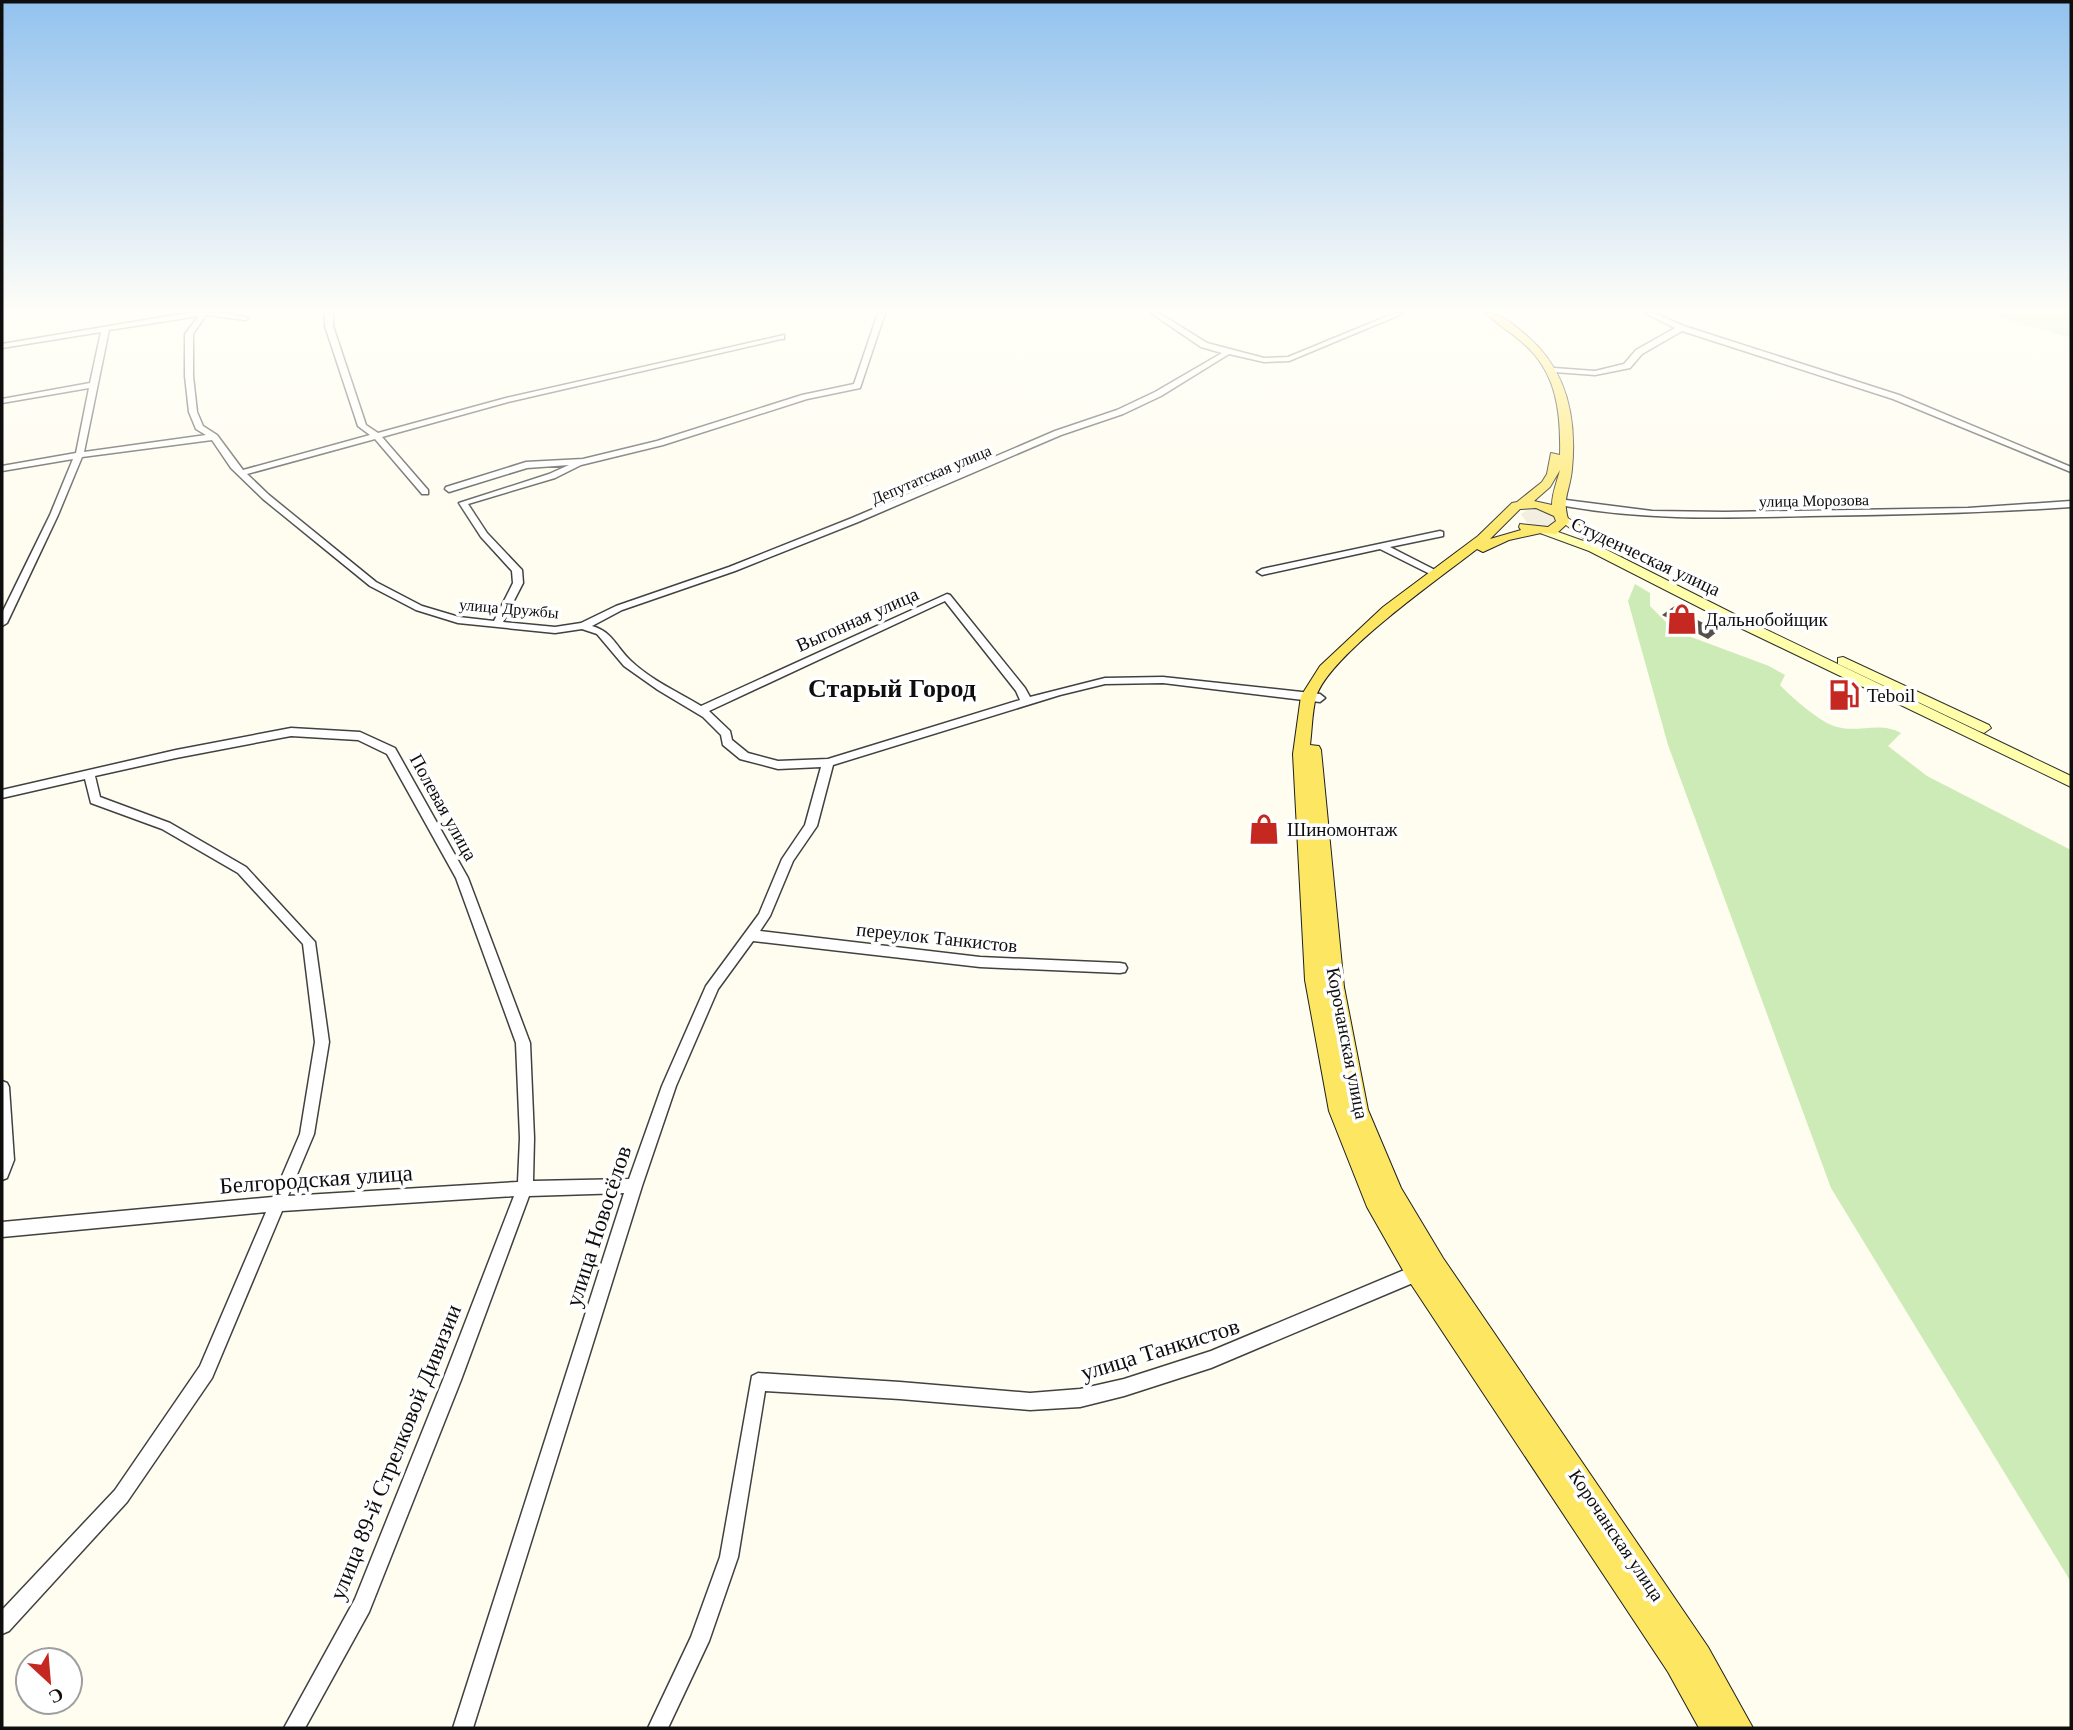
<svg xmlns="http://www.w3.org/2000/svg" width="2073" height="1730" font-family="Georgia,serif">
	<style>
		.green { fill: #cdebb7 }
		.plaza { fill: #f0ecdd }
		.building { fill: #57504a }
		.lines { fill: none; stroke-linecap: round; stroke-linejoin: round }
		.minor-casing { stroke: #414141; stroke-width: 3 }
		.secondary-casing { stroke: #303030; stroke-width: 2 }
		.primary-casing { stroke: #1f1f1f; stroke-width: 2 }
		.minor { fill: #fff; fill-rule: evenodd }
		.secondary { fill: #fffeaa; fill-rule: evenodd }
		.primary { fill: #fde661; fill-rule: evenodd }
		.labels { text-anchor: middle; stroke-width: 7; stroke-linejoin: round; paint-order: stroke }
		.far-street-label { font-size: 16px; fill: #0e0e0e; stroke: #fff }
		.street-label { font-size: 19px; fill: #0e0e0e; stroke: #fff }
		.poi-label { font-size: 19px; fill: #0e0e0e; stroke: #fff; text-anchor: start }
		.near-street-label { font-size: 23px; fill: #0e0e0e; stroke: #fff }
		.district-label { font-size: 26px; font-weight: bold; fill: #0e0e0e; stroke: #fff }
	</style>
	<rect width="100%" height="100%" fill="#fffdef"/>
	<g class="green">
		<path d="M1984,313H2071V338Z"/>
		<path d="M1635,584L1650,593V606L1675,631L1769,666L1785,675L1780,685C1791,697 1821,723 1837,727C1859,733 1880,721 1901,733L1888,746L1927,776L2071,850V1582L1831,1188L1668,745L1628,601Z"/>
	</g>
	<path class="plaza" d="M1530,508L1547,511L1555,517L1556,523L1543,527L1527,523L1521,514Z"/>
	<path class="building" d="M1676,605L1687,611L1684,613L1707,625L1710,622L1722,628L1708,639L1662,615Z"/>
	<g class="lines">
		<defs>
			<g id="minor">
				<path d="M187,313H225L249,318L245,320L206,315L193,334V376L197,412L203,426L217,435L243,470L370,435L358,426L325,326V313H333V326L366,425L378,433L506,398L784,335V339H781L508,402L382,437L428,490V494H422L375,439L247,474L269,495L376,582L422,606L459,617L494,621L513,583L512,571L481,537L459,503L549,474L569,465L527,468L449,492L445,489L446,487L526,462L583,459L657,441L802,395L854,384L878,313H885L860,388L807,399L663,445L581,465L555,478L468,504L487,533L522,570L523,583L503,622L555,627L581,623L616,606L729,567L852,518L1055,431L1117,410L1155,392L1222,353L1201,347L1151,313H1159L1207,343L1264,358L1288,357L1395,313H1404L1289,361L1264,362L1229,354L1161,396L1123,414L1061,435L858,522L735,571L622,610L592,626C613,632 616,647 631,661C651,680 678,692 701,706L947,594L950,595L1025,688L1030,697L1105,678L1163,677L1320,694L1325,698L1320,702L1163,683L1105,684L1060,695L833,765L817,826L793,861L770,916L760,931L980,957L1120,963L1125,964L1127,968L1125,972L1120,973L980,967L753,941L718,989L676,1086L642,1186L473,1728H453L624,1193L529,1196L461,1380L369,1612L305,1728H284L355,1599L443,1380L514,1196L282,1211L212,1378L127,1502L9,1631L2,1634V1610L115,1490L200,1366L266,1212L2,1237V1222L273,1197L300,1134L315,1042L303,944L238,873L162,829L91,803L85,779L2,798V790L176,750L291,728L360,732L395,748L468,878L530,1043L534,1138L533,1181L629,1179L662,1086L706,986L759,914L782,859L805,825L821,767L778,769L740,759L723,745L721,735L703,717L658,690L624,666L597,634L582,629L555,633L458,623L416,610L370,586L263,499L231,468L212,440L82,457L58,515L7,623L2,626V613L50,515L73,459L2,471V466L76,453L89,388L2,403V399L90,383L101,332L2,348V344ZM199,316L185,334V376L189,412L196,429L206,435L84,452L109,330ZM945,601L1016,691L1020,700L828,759L778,761L748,753L732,740L730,731L709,711ZM291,736L358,740L387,754L456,878L516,1043L520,1138L518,1182L288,1196L314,1134L329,1042L315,942L246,867L170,823L100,797L95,776L176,758Z"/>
				<path d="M1645,313H1654L1684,326L1899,395L2071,467V472L1893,399L1682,331L1642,354L1630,368L1595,375L1554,372L1550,370L1554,368L1595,371L1624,364L1636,350L1675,328Z"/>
				<path d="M1558,499L1652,511L1725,512L1968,508L2071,501V507C1984,513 1897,515 1810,516C1725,518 1639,521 1555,504L1554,502Z"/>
				<path d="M1440,531L1443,532V536L1390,547L1439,572L1441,574L1436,577L1380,549L1262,575L1257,572L1262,569Z"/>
				<path d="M2,1081L7,1083L9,1087L14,1160L7,1178L2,1180Z"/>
				<path d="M1421,1263L1427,1265L1429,1271L1427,1277L1211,1368L1124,1396L1080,1407L1030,1410L900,1399L765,1391L738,1557L709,1641L668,1728H648L691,1637L720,1557L752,1376L758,1373L900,1382L1030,1393L1080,1389L1124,1379L1211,1351Z"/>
			</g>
			<g id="secondary">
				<path d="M1563,515L1603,540L1605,543L1599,546L1742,618L2071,776V787L1732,624L1589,551L1540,533V529L1544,527L1592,544L1559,520V516Z"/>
				<path d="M1843,657L1989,725L1991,728L1984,733L1979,731L1838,664V658Z"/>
			</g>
			<path id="primary" d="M1485,313C1502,313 1514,325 1527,336C1567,370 1577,418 1572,469C1570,492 1561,498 1569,522L1556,534L1541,533L1509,540L1483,552L1477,549C1440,578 1329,655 1316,697C1312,712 1312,730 1310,745L1319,746L1321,750L1344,987L1368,1110L1401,1188L1443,1258L1708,1647L1753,1728H1699L1668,1672L1409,1281L1367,1207L1329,1111L1305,980L1293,754L1301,696L1320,666L1383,607L1478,536L1512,503L1517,502L1542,482L1547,474L1551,453L1560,455C1561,413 1557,373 1524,344C1512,333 1497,324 1485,313ZM1560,470C1557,482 1552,493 1552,505L1534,501L1550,487ZM1536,508L1554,516L1556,521L1548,527L1520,524L1519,527L1521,530L1490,539L1520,509Z"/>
		</defs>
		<use href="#minor" class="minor-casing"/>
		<use href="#secondary" class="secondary-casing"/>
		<use href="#primary" class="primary-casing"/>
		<use href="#minor" class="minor"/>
		<use href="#secondary" class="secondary"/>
		<use href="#primary" class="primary"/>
	</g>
	<linearGradient id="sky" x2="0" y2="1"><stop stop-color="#92c2ee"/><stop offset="0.56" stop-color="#fffef8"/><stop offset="1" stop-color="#fffef8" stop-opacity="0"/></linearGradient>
	<rect width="2073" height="555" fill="url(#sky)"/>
	<defs>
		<symbol id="shop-bare" viewBox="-9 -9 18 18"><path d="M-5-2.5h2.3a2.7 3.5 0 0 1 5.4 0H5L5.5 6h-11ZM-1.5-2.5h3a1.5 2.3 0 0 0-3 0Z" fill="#c42820" stroke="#fff" stroke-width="2.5" paint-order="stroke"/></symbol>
		<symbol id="fuel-bare" viewBox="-9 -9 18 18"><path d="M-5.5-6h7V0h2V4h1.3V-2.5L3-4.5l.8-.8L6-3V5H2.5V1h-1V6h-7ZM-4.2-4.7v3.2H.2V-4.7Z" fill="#c42820" stroke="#fff" stroke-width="2.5" paint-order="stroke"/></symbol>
	</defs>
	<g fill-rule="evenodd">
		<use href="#shop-bare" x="1660" y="597" width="44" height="44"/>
		<use href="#fuel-bare" x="1822" y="673" width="44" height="44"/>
		<use href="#shop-bare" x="1242" y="807" width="44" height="44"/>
	</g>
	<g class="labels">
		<g class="far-street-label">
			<text transform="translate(931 474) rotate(-23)" y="6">Депутатская улица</text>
			<text transform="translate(1814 500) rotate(-1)" y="6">улица Морозова</text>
			<text transform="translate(509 608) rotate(5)" y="6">улица Дружбы</text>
		</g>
		<g class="street-label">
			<text transform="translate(1646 556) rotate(25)" y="7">Студенческая улица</text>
			<text transform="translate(857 619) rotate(-24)" y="7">Выгонная улица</text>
			<text transform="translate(444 807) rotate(61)" y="7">Полевая улица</text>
			<text transform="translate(937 937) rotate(6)" y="7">переулок Танкистов</text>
			<text transform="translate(1348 1043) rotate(79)" y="7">Корочанская улица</text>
			<text transform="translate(1617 1535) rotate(56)" y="7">Корочанская улица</text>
		</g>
		<g class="poi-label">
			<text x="1705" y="626">Дальнобойщик</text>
			<text x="1867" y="702">Teboil</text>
			<text x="1287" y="836">Шиномонтаж</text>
		</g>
		<g class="near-street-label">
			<text transform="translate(316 1179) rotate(-4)" y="8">Белгородская улица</text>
			<text transform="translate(598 1226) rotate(-72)" y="8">улица Новосёлов</text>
			<text transform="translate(1160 1349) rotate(-17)" y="8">улица Танкистов</text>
			<text transform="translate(395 1452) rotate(-68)" y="8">улица 89-й Стрелковой Дивизии</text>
		</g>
		<g class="district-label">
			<text x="892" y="697">Старый Город</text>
		</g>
	</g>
	<rect width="2073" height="1730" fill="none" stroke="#0e0e0e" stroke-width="7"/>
	<g transform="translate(49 1681) rotate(154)"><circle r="33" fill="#ffffff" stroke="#9f9f9f" stroke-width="2"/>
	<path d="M0-5L12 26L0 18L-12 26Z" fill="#c42820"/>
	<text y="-10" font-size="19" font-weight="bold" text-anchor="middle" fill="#0e0e0e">С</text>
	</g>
</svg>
